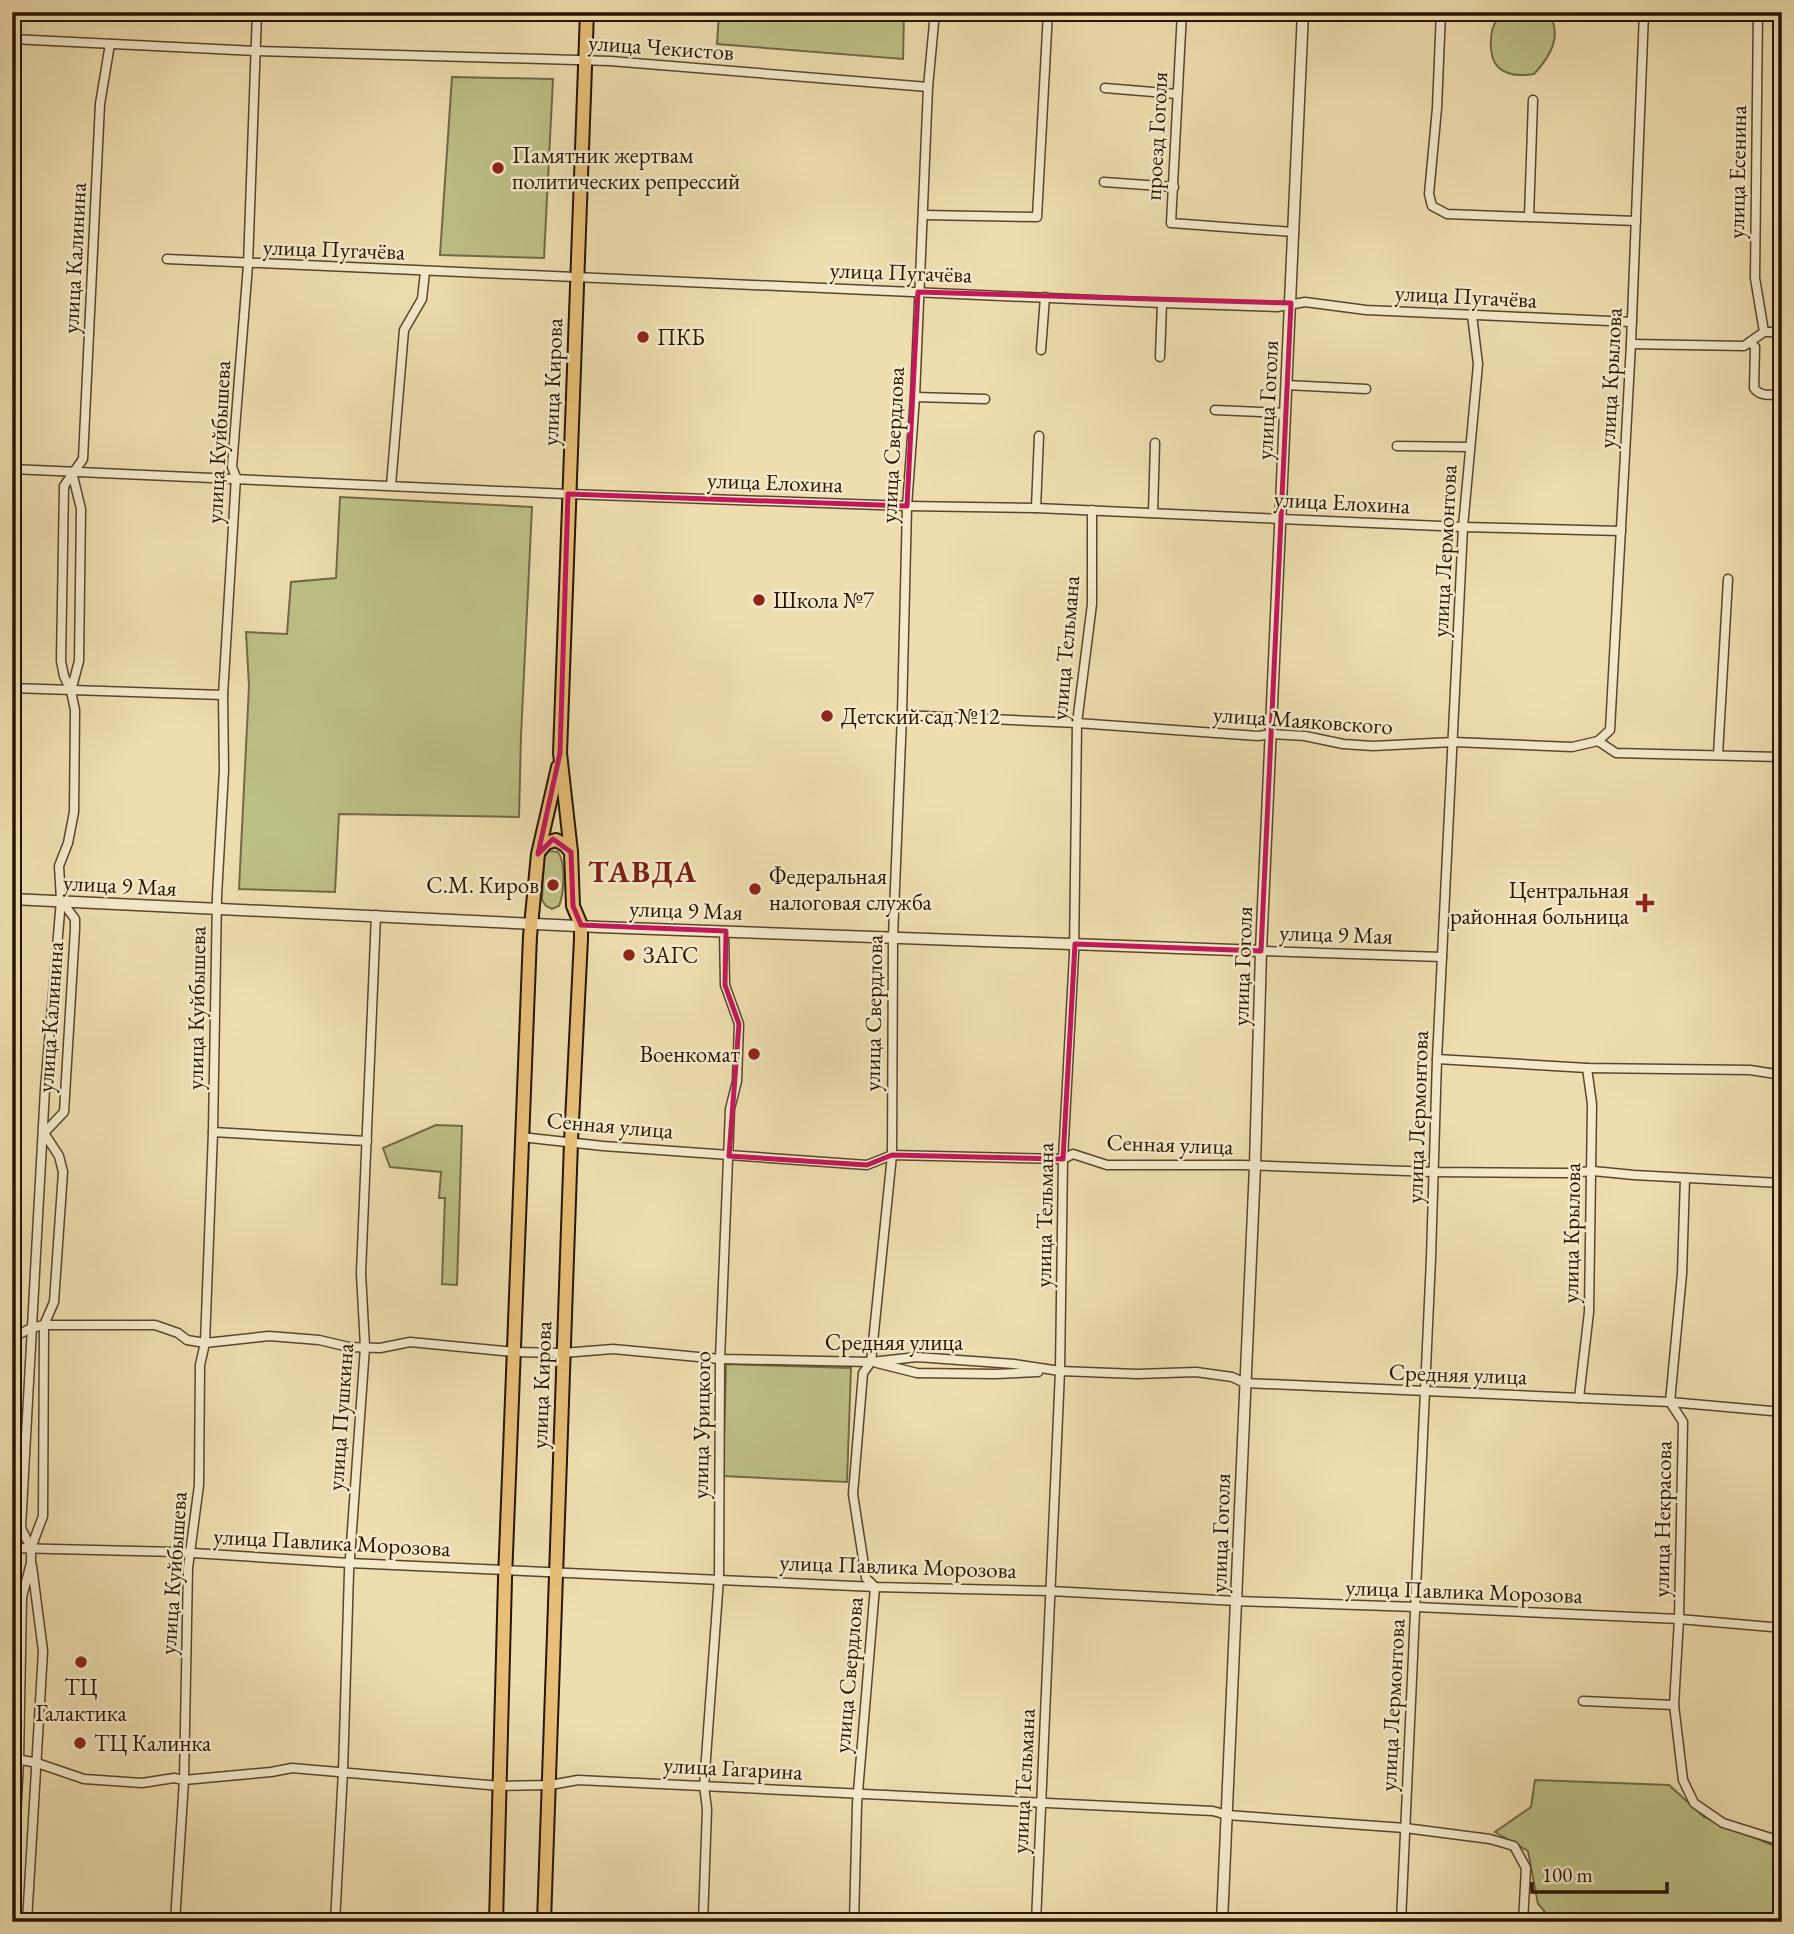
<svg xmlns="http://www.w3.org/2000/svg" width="1794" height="1934" font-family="'EB Garamond',serif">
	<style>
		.green { fill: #bdc087; stroke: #726a44; stroke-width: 2 }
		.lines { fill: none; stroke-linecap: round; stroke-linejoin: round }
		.minor-casing { stroke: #59462c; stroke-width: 11 }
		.tertiary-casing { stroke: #59462c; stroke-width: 13 }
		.primary-casing { stroke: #271400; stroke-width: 16 }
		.minor { stroke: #f4eacb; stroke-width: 8 }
		.tertiary { stroke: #f4eacb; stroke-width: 10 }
		.primary { stroke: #e7bf78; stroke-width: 12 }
		.marked { fill: none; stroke: #c2185b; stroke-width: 5; stroke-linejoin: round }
		.poi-dot { fill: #8f2418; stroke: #f4eacb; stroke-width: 2.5 }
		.labels { text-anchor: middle; stroke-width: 5; stroke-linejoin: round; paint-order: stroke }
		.street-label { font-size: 23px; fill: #271400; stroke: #f4eacb }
		.poi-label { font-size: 23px; fill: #271400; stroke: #f4eacb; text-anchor: start }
		.district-label { font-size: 30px; font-weight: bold; letter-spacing: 2px; fill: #7a1f14; stroke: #f4eacb }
	</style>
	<rect width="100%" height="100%" fill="#eedeaf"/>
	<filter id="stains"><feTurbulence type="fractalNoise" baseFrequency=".00286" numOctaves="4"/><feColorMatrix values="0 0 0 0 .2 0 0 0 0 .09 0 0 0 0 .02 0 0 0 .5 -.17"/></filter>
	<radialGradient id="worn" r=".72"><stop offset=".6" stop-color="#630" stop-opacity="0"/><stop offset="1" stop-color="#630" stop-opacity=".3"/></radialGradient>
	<g class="green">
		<path d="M719,12H904L903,59L717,44Z"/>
		<path d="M1505,12H1548C1563,35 1551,56 1534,74C1522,76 1507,76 1498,67C1488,57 1489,30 1497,20C1499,17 1503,15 1505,12Z"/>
		<path d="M452,77L553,79L544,258L440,255Z"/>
		<path d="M340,497L532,507L521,736L519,817L339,814L335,892L239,889L249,686L246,632L287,634L291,582L336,578Z"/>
		<path d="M549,851L558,852C566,863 564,894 559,906L552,909L546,906L542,900L544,857Z"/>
		<path d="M436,1125L462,1126L457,1285L442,1284L445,1198H439L441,1172L390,1167L383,1148Z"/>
		<path d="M726,1364L851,1368L847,1482L723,1476Z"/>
		<path d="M1535,1780L1669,1785L1704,1817L1782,1849V1922H1554L1538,1904L1528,1851L1495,1832L1531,1807Z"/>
	</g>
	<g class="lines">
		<defs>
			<g id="minor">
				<path d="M1182,12L1171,223L1294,232"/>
				<path d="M1441,12L1437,108L1429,194L1432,206L1447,214L1636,221"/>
				<path d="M1758,12L1755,278L1764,332"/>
				<path d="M12,39L257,51L610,61L928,87"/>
				<path d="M1105,88L1177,94"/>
				<path d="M1104,182L1174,187"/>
				<path d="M924,215L1037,217L1048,12"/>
				<path d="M1529,217L1533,100"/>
				<path d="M167,259L1162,303L1277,307L1305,302L1366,310L1632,322"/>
				<path d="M1750,342L1755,347L1754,388C1760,397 1772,395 1782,394"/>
				<path d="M1631,344L1744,346L1764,332H1782"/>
				<path d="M1041,350L1045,297"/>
				<path d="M1160,357L1162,303"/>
				<path d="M1286,385L1366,389"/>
				<path d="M915,397L985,399"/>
				<path d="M1215,410L1285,413"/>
				<path d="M1397,446L1469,447"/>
				<path d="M12,469L568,494L907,506L1036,508L1463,527L1621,531"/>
				<path d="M391,485L404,330L422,299L425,272"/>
				<path d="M1036,508L1039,436"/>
				<path d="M1153,513L1155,443"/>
				<path d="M12,688L223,695"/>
				<path d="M71,691L64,676L61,661L64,486L83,459L100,104L110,44"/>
				<path d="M902,715L1077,723L1258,736L1272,734L1305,736L1343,744L1373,746L1453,742L1572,747L1598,741L1616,753L1782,757"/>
				<path d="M1598,741L1610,730L1631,344L1644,12"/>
				<path d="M1718,755L1728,579"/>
				<path d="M1261,951L1442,957"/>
				<path d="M1437,1059L1587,1068L1750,1070L1782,1075"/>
				<path d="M213,1132L367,1141"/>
				<path d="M521,1137L603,1146L867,1165L892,1155L1063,1159L1073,1154L1107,1165H1242L1434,1172L1568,1173L1593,1171L1634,1175L1782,1183"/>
				<path d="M1685,1178L1682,1274L1670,1402L1683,1422L1679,1619L1674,1705L1683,1780L1694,1803L1723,1823L1771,1838L1782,1839"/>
				<path d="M12,1338L31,1328L44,1325H155L178,1333L187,1340L205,1343L269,1336L319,1340L349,1347L380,1348L410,1342L514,1352L563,1353L613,1349L720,1359L871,1362L917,1357L1014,1364L1060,1371L1137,1374L1196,1372L1232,1377L1245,1383L1670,1402L1782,1412"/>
				<path d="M877,1363L917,1373L995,1374L1038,1372"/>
				<path d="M1579,1398L1589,1312L1592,1104L1587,1068"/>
				<path d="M12,1548L177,1552L349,1563L875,1587L1050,1591L1237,1601L1416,1607L1679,1619L1782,1628"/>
				<path d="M31,1548L43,1516L44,1325L54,1302L63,1172L59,1156L44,1133L64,1112L75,929V919L61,900L59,866L68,843L74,812L75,710L71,691L79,661L81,509L72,472"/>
				<path d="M1583,1701L1674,1705"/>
				<path d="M12,1758L37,1763L84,1779L142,1783L174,1778L184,1780L271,1772L292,1768L500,1786L550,1785L578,1780L1213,1811L1227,1815L1405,1828L1490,1839L1514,1846L1526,1868L1523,1922"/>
				<path d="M12,1895L19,1761L22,1597L31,1563V1548L21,1528L45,1089L61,900"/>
				<path d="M27,1922L43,1651L32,1566"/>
				<path d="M175,1922L184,1780L188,1568L199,1485L200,1365L205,1343L213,1132L217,896L224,770L223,695L236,477L232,467L248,265L257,12"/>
				<path d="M335,1922L343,1771L349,1572L365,1347L361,1273L376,915"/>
				<path d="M703,1922L707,1809L704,1786L719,1578L720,1359L730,1109L737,1081L739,1024L725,985L724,931"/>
				<path d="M854,1922L857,1804L875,1587L866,1578L853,1494L863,1373L871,1362L892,1155L893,937L902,715L907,506L915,397L928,87L935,12"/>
				<path d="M1036,1922L1060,1371L1063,1159L1074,954L1077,723L1092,604V510"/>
				<path d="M1401,1922L1431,1258L1437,1059L1463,527L1478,364L1472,315"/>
			</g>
			<g id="tertiary">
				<path d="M12,899L599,927L1261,951"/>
				<path d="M1222,1922L1255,1166L1261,951L1303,12"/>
			</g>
			<g id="primary">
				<path d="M540,850L546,843L556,840L565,845L571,852"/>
				<path d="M496,1922L505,1579L530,936L538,854L558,767"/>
				<path d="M544,1922L571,1142L581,939V925L573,906L571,852L560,753L587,12"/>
			</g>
		</defs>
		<use href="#minor" class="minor-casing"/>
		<use href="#tertiary" class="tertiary-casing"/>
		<use href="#primary" class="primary-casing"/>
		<use href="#minor" class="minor"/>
		<use href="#tertiary" class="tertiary"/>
		<use href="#primary" class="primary"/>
	</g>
	<path class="marked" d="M918,292L1291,303L1261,951L1075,944L1063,1159L892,1155L867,1165L729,1156L739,1024L725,985L726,931L581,925L573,906L571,852L553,839L538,854L560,753L568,494L907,506Z"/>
	<g class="poi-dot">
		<circle cx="498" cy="168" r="7"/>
		<circle cx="643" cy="337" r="7"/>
		<circle cx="759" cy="600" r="7"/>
		<circle cx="827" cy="716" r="7"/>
		<circle cx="553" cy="885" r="7"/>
		<circle cx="755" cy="889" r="7"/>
		<path d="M1641.5 892.5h7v7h7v7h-7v7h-7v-7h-7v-7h7z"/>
		<circle cx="629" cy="955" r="7"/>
		<circle cx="754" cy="1054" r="7"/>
		<circle cx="81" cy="1662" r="7"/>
		<circle cx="80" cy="1743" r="7"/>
	</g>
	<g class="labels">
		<g class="street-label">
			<text transform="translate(661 47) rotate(4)" y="8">улица Чекистов</text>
			<text transform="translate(1156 136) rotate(-87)" y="8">проезд Гоголя</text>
			<text transform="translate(1737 172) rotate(-89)" y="8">улица Есенина</text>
			<text transform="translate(334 249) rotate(2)" y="8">улица Пугачёва</text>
			<text transform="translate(74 258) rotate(-87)" y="8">улица Калинина</text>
			<text transform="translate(901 272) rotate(2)" y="8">улица Пугачёва</text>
			<text transform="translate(1466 296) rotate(3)" y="8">улица Пугачёва</text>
			<text transform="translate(1610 378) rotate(-87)" y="8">улица Крылова</text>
			<text transform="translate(552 382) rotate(-88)" y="8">улица Кирова</text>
			<text transform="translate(1267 400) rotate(-87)" y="8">улица Гоголя</text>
			<text transform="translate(218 442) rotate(-87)" y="8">улица Куйбышева</text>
			<text transform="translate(892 445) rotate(-87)" y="8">улица Свердлова</text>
			<text transform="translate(775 482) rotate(2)" y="8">улица Елохина</text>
			<text transform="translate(1342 502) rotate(3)" y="8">улица Елохина</text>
			<text transform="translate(1444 551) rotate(-87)" y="8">улица Лермонтова</text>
			<text transform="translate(1065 648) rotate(-85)" y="8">улица Тельмана</text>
			<text transform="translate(1303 720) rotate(4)" y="8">улица Маяковского</text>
			<text transform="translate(120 885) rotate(3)" y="8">улица 9 Мая</text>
			<text transform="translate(686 910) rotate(2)" y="8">улица 9 Мая</text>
			<text transform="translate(1336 934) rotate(2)" y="8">улица 9 Мая</text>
			<text transform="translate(1242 966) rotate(-88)" y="8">улица Гоголя</text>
			<text transform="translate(196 1008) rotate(-89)" y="8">улица Куйбышева</text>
			<text transform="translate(873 1013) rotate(-89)" y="8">улица Свердлова</text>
			<text transform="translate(50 1017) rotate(-86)" y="8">улица Калинина</text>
			<text transform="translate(1417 1117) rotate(-88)" y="8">улица Лермонтова</text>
			<text transform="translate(610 1125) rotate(5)" y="8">Сенная улица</text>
			<text transform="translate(1170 1144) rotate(2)" y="8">Сенная улица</text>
			<text transform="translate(1044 1215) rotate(-89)" y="8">улица Тельмана</text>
			<text transform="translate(1571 1233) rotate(-89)" y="8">улица Крылова</text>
			<text x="894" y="1350">Средняя улица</text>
			<text transform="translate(1458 1374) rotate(2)" y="8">Средняя улица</text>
			<text transform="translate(541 1385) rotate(-88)" y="8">улица Кирова</text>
			<text transform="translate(340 1417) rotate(-86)" y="8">улица Пушкина</text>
			<text transform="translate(701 1425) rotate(-89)" y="8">улица Урицкого</text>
			<text transform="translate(1662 1519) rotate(-89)" y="8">улица Некрасова</text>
			<text transform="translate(1220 1533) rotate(-88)" y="8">улица Гоголя</text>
			<text transform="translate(332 1542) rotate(3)" y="8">улица Павлика Морозова</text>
			<text transform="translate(898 1566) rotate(2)" y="8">улица Павлика Морозова</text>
			<text transform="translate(173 1573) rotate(-86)" y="8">улица Куйбышева</text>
			<text transform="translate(1464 1591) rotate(2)" y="8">улица Павлика Морозова</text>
			<text transform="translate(848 1675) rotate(-85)" y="8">улица Свердлова</text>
			<text transform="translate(1392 1705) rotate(-87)" y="8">улица Лермонтова</text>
			<text transform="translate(733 1768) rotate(3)" y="8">улица Гагарина</text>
			<text transform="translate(1023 1781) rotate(-87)" y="8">улица Тельмана</text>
		</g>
		<g class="poi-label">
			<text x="512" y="163">Памятник жертвам<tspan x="512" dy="26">политических репрессий</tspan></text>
			<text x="657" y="345">ПКБ</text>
			<text x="773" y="608">Школа №7</text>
			<text x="841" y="724">Детский сад №12</text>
			<text x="769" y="884">Федеральная<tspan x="769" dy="26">налоговая служба</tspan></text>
			<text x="539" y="893" text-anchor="end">С.М. Киров</text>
			<text x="1629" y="898" text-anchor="end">Центральная<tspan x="1629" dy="26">районная больница</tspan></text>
			<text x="643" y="963">ЗАГС</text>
			<text x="740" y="1062" text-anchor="end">Военкомат</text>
			<text x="81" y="1695" text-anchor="middle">ТЦ<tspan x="81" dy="26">Галактика</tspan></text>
			<text x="94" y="1751">ТЦ Калинка</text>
		</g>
		<g class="district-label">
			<text x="643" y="882">ТАВДА</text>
		</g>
	</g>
	<rect width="1794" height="1934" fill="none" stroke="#eedeaf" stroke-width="42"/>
	<rect x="14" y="14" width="1766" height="1906" fill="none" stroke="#271400" stroke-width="3.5"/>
	<rect x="21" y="21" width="1752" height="1892" fill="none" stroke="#271400" stroke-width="2"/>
	<path d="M1532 1882v10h135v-10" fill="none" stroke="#271400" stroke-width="3.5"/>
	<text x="1542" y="1882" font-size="21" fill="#271400" stroke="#f4eacb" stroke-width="5" paint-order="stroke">100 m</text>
	<rect width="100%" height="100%" filter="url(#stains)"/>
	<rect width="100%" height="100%" fill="url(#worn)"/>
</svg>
